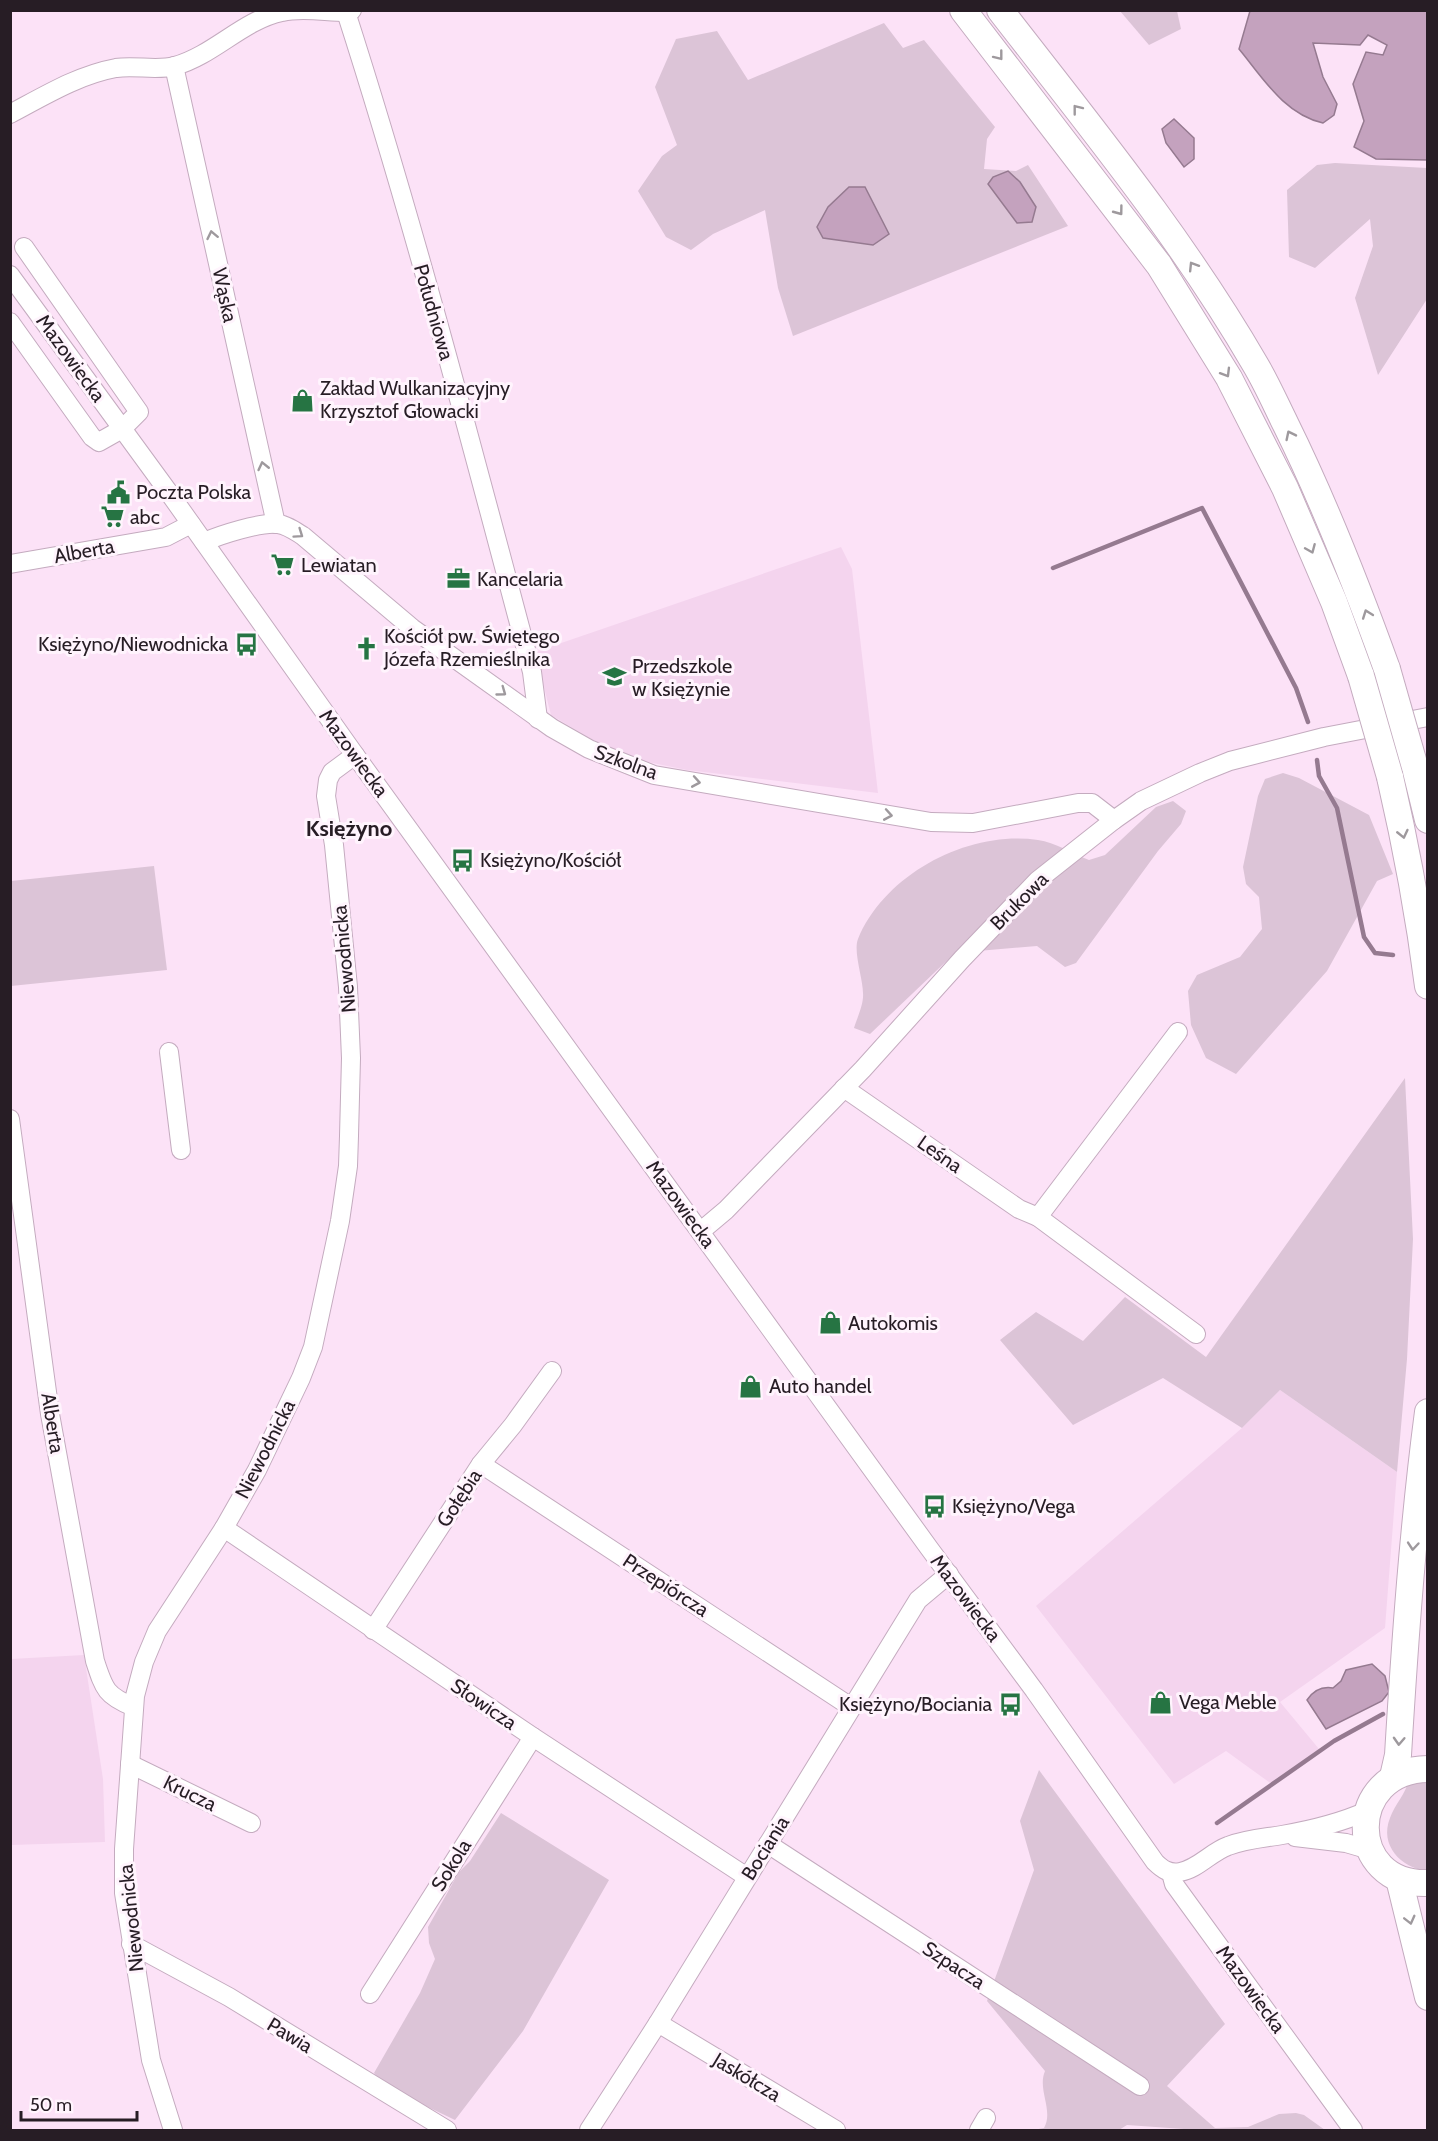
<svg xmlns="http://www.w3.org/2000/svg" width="1438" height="2141" font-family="Cabin,sans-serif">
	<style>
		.built { fill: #f4d4ee }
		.green { fill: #dcc4d7 }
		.water { fill: #c4a2be; stroke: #957a90; stroke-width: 1.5 }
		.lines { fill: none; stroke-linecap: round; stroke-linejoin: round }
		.stream { stroke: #957a90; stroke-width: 4.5 }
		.minor-casing { stroke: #c4abbf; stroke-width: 20 }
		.secondary-casing { stroke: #c4abbf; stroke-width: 28 }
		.minor { stroke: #fff; stroke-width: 18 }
		.secondary { stroke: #fff; stroke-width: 26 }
		.secondary-bridge-casing { stroke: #c4abbf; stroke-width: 28; stroke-linecap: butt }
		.secondary-bridge { stroke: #fff; stroke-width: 26 }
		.oneway { stroke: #9e999d }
		.labels { text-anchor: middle; stroke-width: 6; stroke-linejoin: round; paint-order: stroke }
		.street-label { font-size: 20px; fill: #271d25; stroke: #fff4fd }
		.poi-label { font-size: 20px; fill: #271d25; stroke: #fff4fd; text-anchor: start }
		.quarter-label { font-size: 22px; font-weight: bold; fill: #271d25; stroke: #fff4fd }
	</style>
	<rect width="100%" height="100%" fill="#fce2f7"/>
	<g class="built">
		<path d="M841,547L852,569L878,793L687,770L638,760L591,739L551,715L535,652Z"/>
		<path d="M1280,1390L1397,1472L1385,1628L1280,1702L1319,1749L1273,1785L1226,1751L1174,1784L1036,1606L1242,1428Z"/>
		<path d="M84,1655L103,1779L105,1842L11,1845V1659Z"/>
	</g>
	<g class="green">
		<path d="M1120,11H1177L1181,29L1149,45Z"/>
		<path d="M884,23L903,48L924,40L995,127L987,139L984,169L1016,171L1028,165L1068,226L793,336L778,288L765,210L713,234L691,250L666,237L638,191L662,156L677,145L655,87L676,39L717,31L748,80Z"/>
		<path d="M1335,163L1427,168V299L1378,375L1355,298L1373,246L1370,219L1315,268L1289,257L1287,190L1317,165Z"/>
		<path d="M1283,773L1299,778L1369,815L1393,874L1377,881L1327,971L1236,1074L1206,1058L1191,1025L1188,991L1197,975L1240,957L1262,929L1259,897L1246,884L1243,867L1258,796L1265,779Z"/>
		<path d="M1173,801L1186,811L1181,824L1158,851L1076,963L1065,967L1037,946L955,953L870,1034L854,1028C857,1018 864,1004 863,993C863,979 853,951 858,939C885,874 968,830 1038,840C1055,842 1073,854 1089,860L1105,855L1156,807Z"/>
		<path d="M154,866L167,970L11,986V881Z"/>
		<path d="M1405,1078L1413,1239L1407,1359L1397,1472L1280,1390L1242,1428L1163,1378L1073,1425L1000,1340L1036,1312L1083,1341L1125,1297L1206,1357Z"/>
		<path d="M1039,1770L1225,2024L1167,2086L1215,2128L1248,2127L1279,2114L1296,2113L1304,2115L1325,2130H1198L1127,2125L1119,2130H1033L1044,2128C1054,2110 1037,2090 1045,2071L987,2001L1034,1870L1020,1821Z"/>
		<path d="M1409,1780H1427V1871C1401,1868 1379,1845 1390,1818C1395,1804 1405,1795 1409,1780Z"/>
		<path d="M501,1813L609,1880L523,2031L455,2120L386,2087L374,2073L420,1993L435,1959L429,1943L428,1927L459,1872L470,1861Z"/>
	</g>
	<g class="water">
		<path d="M1250,11H1427V160L1376,159L1354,147L1364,121L1353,84L1366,52L1383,55L1387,45L1368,35L1360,45L1313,43L1323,77L1337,104L1334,115L1323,123C1284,114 1263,78 1239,49Z"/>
		<path d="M1174,119L1194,138V159L1184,167L1166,143L1162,129Z"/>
		<path d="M1008,171L1020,182L1036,207L1032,222L1017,223L988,184L993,177Z"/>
		<path d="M849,187H865L889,234L873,245L823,238L817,227L828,207Z"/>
		<path d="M1372,1664L1385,1676L1389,1692L1382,1701L1326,1729L1307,1700C1313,1691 1321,1686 1333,1688L1341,1681L1346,1670Z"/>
	</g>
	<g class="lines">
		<g class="stream">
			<path d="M1053,568L1202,508L1296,688L1308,722"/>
			<path d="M1317,760L1319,776L1337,808L1364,937L1375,953L1393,955"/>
			<path d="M1217,1823L1334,1741L1383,1714"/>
		</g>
		<defs>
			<g id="minor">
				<path d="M346,12C416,230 473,451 532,672L538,719"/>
				<path d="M174,66L276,524"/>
				<path d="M10,114C44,96 78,75 116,68C135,65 157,71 175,66C214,55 243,20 282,12C301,7 326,12 346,12L352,10"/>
				<path d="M10,275L167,490L355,755L929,1548L1034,1690L1155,1862C1162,1869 1169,1874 1180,1872C1198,1869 1211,1852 1228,1846C1246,1839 1264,1838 1282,1835C1311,1830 1340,1823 1367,1811"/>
				<path d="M10,322L92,437L99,442L122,429L139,412L24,247"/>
				<path d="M204,542C220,535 260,522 278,524C287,525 295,531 303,536L412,628L552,728L589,749L654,775L931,822L973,823L1078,803H1092L1114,820"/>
				<path d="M10,564L166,537L191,524"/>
				<path d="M169,1052L181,1150"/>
				<path d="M844,1088L1019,1209L1038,1217L1196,1334"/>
				<path d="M10,1119L50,1414L95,1661C104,1689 106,1696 134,1707"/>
				<path d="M1038,1217L1178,1032"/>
				<path d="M701,1231L726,1210L863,1069L962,959L1038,880L1114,820L1141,801L1200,773L1230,761L1324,737L1428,717"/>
				<path d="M481,1464L851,1707"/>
				<path d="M224,1528L533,1737L747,1877"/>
				<path d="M373,1630L481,1464L513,1425L552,1371"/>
				<path d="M130,1764L251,1823"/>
				<path d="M1295,1837L1346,1843L1370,1850"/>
				<path d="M768,1844L1140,2086"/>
				<path d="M1171,1873L1174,1884L1353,2130"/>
				<path d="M131,1944L229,1997L447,2130"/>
				<path d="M370,1994L533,1737"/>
				<path d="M658,2023L836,2130"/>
				<path d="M173,2130L151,2060L124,1893V1849L135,1696L144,1662L157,1631L224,1528L257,1470L301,1378L313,1347L340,1221L348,1166L349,1136L351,1058L348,987L334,845L326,796L328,780L332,772L355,755"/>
				<path d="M589,2130L658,2023L918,1600L949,1574"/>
				<path d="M979,2130L986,2118"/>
			</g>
			<g id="secondary">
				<path d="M963,10L1159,265L1229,378L1285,488L1334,602L1361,676"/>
				<path d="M1000,10C1089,125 1182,238 1255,364C1267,384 1276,405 1286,425C1325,504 1357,586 1387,669"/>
				<path d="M1415,767L1428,820"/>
				<path d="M1390,777C1406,846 1419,916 1428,986"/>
				<path d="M1428,1769C1345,1770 1345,1886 1428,1883"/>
				<path d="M1393,1777L1398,1755C1405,1640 1413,1526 1428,1412"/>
				<path d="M1399,1879L1428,1997"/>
			</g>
		</defs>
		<use href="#minor" class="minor-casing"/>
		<use href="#secondary" class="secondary-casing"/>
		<use href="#minor" class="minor"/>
		<use href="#secondary" class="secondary"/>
		<defs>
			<g id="secondary-bridge">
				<path d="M1387,669L1415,767"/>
				<path d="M1361,676L1390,777"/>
			</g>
		</defs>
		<use href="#secondary-bridge" class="secondary-bridge-casing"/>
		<use href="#secondary-bridge" class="secondary-bridge"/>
	</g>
	<defs><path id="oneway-chevron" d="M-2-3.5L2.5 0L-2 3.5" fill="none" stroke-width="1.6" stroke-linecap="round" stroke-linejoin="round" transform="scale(1.5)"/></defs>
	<g class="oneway">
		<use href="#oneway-chevron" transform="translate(999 56) rotate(52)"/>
		<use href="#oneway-chevron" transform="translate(1077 109) rotate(-128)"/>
		<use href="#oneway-chevron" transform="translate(1119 211) rotate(53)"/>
		<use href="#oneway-chevron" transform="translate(212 235) rotate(-102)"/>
		<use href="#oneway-chevron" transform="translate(1193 266) rotate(-122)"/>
		<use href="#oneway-chevron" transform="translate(1226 373) rotate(59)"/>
		<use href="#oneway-chevron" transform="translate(1290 435) rotate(-116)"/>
		<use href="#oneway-chevron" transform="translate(263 466) rotate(-103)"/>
		<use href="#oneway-chevron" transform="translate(299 534) rotate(35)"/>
		<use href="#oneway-chevron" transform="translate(1311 549) rotate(67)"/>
		<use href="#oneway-chevron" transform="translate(1367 614) rotate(-110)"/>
		<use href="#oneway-chevron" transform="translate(502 692) rotate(36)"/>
		<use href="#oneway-chevron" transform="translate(696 782) rotate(10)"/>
		<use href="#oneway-chevron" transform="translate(888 815) rotate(10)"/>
		<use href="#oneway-chevron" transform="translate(1403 834) rotate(77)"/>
		<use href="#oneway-chevron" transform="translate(1413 1546) rotate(95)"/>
		<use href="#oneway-chevron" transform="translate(1399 1741) rotate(93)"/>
		<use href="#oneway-chevron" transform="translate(1410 1920) rotate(76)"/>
	</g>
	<defs>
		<symbol id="shop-bare" viewBox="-9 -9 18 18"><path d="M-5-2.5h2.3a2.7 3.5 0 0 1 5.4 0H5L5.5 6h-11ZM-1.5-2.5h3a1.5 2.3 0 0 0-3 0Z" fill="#267443" stroke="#fff4fd" stroke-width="2.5" paint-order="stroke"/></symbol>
		<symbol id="civic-bare" viewBox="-9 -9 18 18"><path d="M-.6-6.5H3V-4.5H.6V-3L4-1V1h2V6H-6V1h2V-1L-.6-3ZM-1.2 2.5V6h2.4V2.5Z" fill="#267443" stroke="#fff4fd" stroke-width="2.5" paint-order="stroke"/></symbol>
		<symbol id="supermarket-bare" viewBox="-9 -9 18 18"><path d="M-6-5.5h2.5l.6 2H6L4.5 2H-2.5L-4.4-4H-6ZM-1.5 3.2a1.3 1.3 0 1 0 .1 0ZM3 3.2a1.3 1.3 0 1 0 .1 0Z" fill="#267443" stroke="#fff4fd" stroke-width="2.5" paint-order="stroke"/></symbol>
		<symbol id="office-bare" viewBox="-9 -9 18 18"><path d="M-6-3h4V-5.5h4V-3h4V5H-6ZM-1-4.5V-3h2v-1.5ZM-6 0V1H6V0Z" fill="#267443" stroke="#fff4fd" stroke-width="2.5" paint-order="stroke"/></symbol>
		<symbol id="bus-bare" viewBox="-9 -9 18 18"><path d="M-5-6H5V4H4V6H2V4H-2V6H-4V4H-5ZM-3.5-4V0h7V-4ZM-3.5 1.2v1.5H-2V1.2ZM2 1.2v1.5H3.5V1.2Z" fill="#267443" stroke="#fff4fd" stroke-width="2.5" paint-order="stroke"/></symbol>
		<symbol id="church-bare" viewBox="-9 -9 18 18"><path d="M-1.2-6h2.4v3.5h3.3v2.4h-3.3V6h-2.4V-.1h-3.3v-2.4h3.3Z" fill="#267443" stroke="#fff4fd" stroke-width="2.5" paint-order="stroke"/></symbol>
		<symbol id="school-bare" viewBox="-9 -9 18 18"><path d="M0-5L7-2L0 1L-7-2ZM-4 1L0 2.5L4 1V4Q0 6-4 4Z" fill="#267443" stroke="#fff4fd" stroke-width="2.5" paint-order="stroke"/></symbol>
	</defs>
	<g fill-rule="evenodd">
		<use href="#shop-bare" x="286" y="384" width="33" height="33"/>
		<use href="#civic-bare" x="102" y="476" width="33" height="33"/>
		<use href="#supermarket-bare" x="96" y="500" width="33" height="33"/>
		<use href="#supermarket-bare" x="266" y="548" width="33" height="33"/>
		<use href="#office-bare" x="442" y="562" width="33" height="33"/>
		<use href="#bus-bare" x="230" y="628" width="33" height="33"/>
		<use href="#church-bare" x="350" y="632" width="33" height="33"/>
		<use href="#school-bare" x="598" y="660" width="33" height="33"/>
		<use href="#bus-bare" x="446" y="844" width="33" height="33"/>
		<use href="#shop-bare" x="814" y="1306" width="33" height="33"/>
		<use href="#shop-bare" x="734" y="1370" width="33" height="33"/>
		<use href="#bus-bare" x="918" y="1490" width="33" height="33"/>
		<use href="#shop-bare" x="1144" y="1686" width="33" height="33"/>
		<use href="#bus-bare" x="994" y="1688" width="33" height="33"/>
	</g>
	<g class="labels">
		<g class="street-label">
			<text transform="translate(225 295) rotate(78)" y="7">Wąska</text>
			<text transform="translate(434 312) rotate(74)" y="7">Południowa</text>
			<text transform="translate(71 358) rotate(54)" y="7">Mazowiecka</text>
			<text transform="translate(84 551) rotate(-10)" y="7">Alberta</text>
			<text transform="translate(354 753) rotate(54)" y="7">Mazowiecka</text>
			<text transform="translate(626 762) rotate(20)" y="7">Szkolna</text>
			<text transform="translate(1019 901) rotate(-45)" y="7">Brukowa</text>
			<text transform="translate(344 959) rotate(-95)" y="7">Niewodnicka</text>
			<text transform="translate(940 1154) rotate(35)" y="7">Leśna</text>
			<text transform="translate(681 1204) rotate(54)" y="7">Mazowiecka</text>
			<text transform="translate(53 1423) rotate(81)" y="7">Alberta</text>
			<text transform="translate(265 1449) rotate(-63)" y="7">Niewodnicka</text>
			<text transform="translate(459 1498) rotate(-57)" y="7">Gołębia</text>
			<text transform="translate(666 1585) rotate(33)" y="7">Przepiórcza</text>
			<text transform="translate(966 1598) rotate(53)" y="7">Mazowiecka</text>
			<text transform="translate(484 1704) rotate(34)" y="7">Słowicza</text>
			<text transform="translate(190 1793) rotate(26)" y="7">Krucza</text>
			<text transform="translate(765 1848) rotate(-58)" y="7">Bociania</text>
			<text transform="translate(451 1865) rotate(-58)" y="7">Sokola</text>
			<text transform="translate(131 1918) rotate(-96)" y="7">Niewodnicka</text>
			<text transform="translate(954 1965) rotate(33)" y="7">Szpacza</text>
			<text transform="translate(1251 1989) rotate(54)" y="7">Mazowiecka</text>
			<text transform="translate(290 2035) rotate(31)" y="7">Pawia</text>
			<text transform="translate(747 2077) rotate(31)" y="7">Jaskółcza</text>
		</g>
		<g class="poi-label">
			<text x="320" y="395">Zakład Wulkanizacyjny<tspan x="320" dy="23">Krzysztof Głowacki</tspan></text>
			<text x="136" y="499">Poczta Polska</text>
			<text x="130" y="524">abc</text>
			<text x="301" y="572">Lewiatan</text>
			<text x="477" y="586">Kancelaria</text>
			<text x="384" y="643">Kościół pw. Świętego<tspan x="384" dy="23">Józefa Rzemieślnika</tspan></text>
			<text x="228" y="651" text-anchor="end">Księżyno/Niewodnicka</text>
			<text x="632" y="673">Przedszkole<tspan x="632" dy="23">w Księżynie</tspan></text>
			<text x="480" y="867">Księżyno/Kościół</text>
			<text x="848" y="1330">Autokomis</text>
			<text x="769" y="1393">Auto handel</text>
			<text x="952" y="1513">Księżyno/Vega</text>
			<text x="1179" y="1709">Vega Meble</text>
			<text x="992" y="1711" text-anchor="end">Księżyno/Bociania</text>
		</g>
		<g class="quarter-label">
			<text x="349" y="836">Księżyno</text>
		</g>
	</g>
	<rect width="1438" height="2141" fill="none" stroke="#271d25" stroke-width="24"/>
	<path d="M21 2111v9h116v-9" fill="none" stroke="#271d25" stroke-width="3"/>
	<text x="30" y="2111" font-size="18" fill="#271d25" stroke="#fff4fd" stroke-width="4.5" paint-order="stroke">50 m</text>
</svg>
